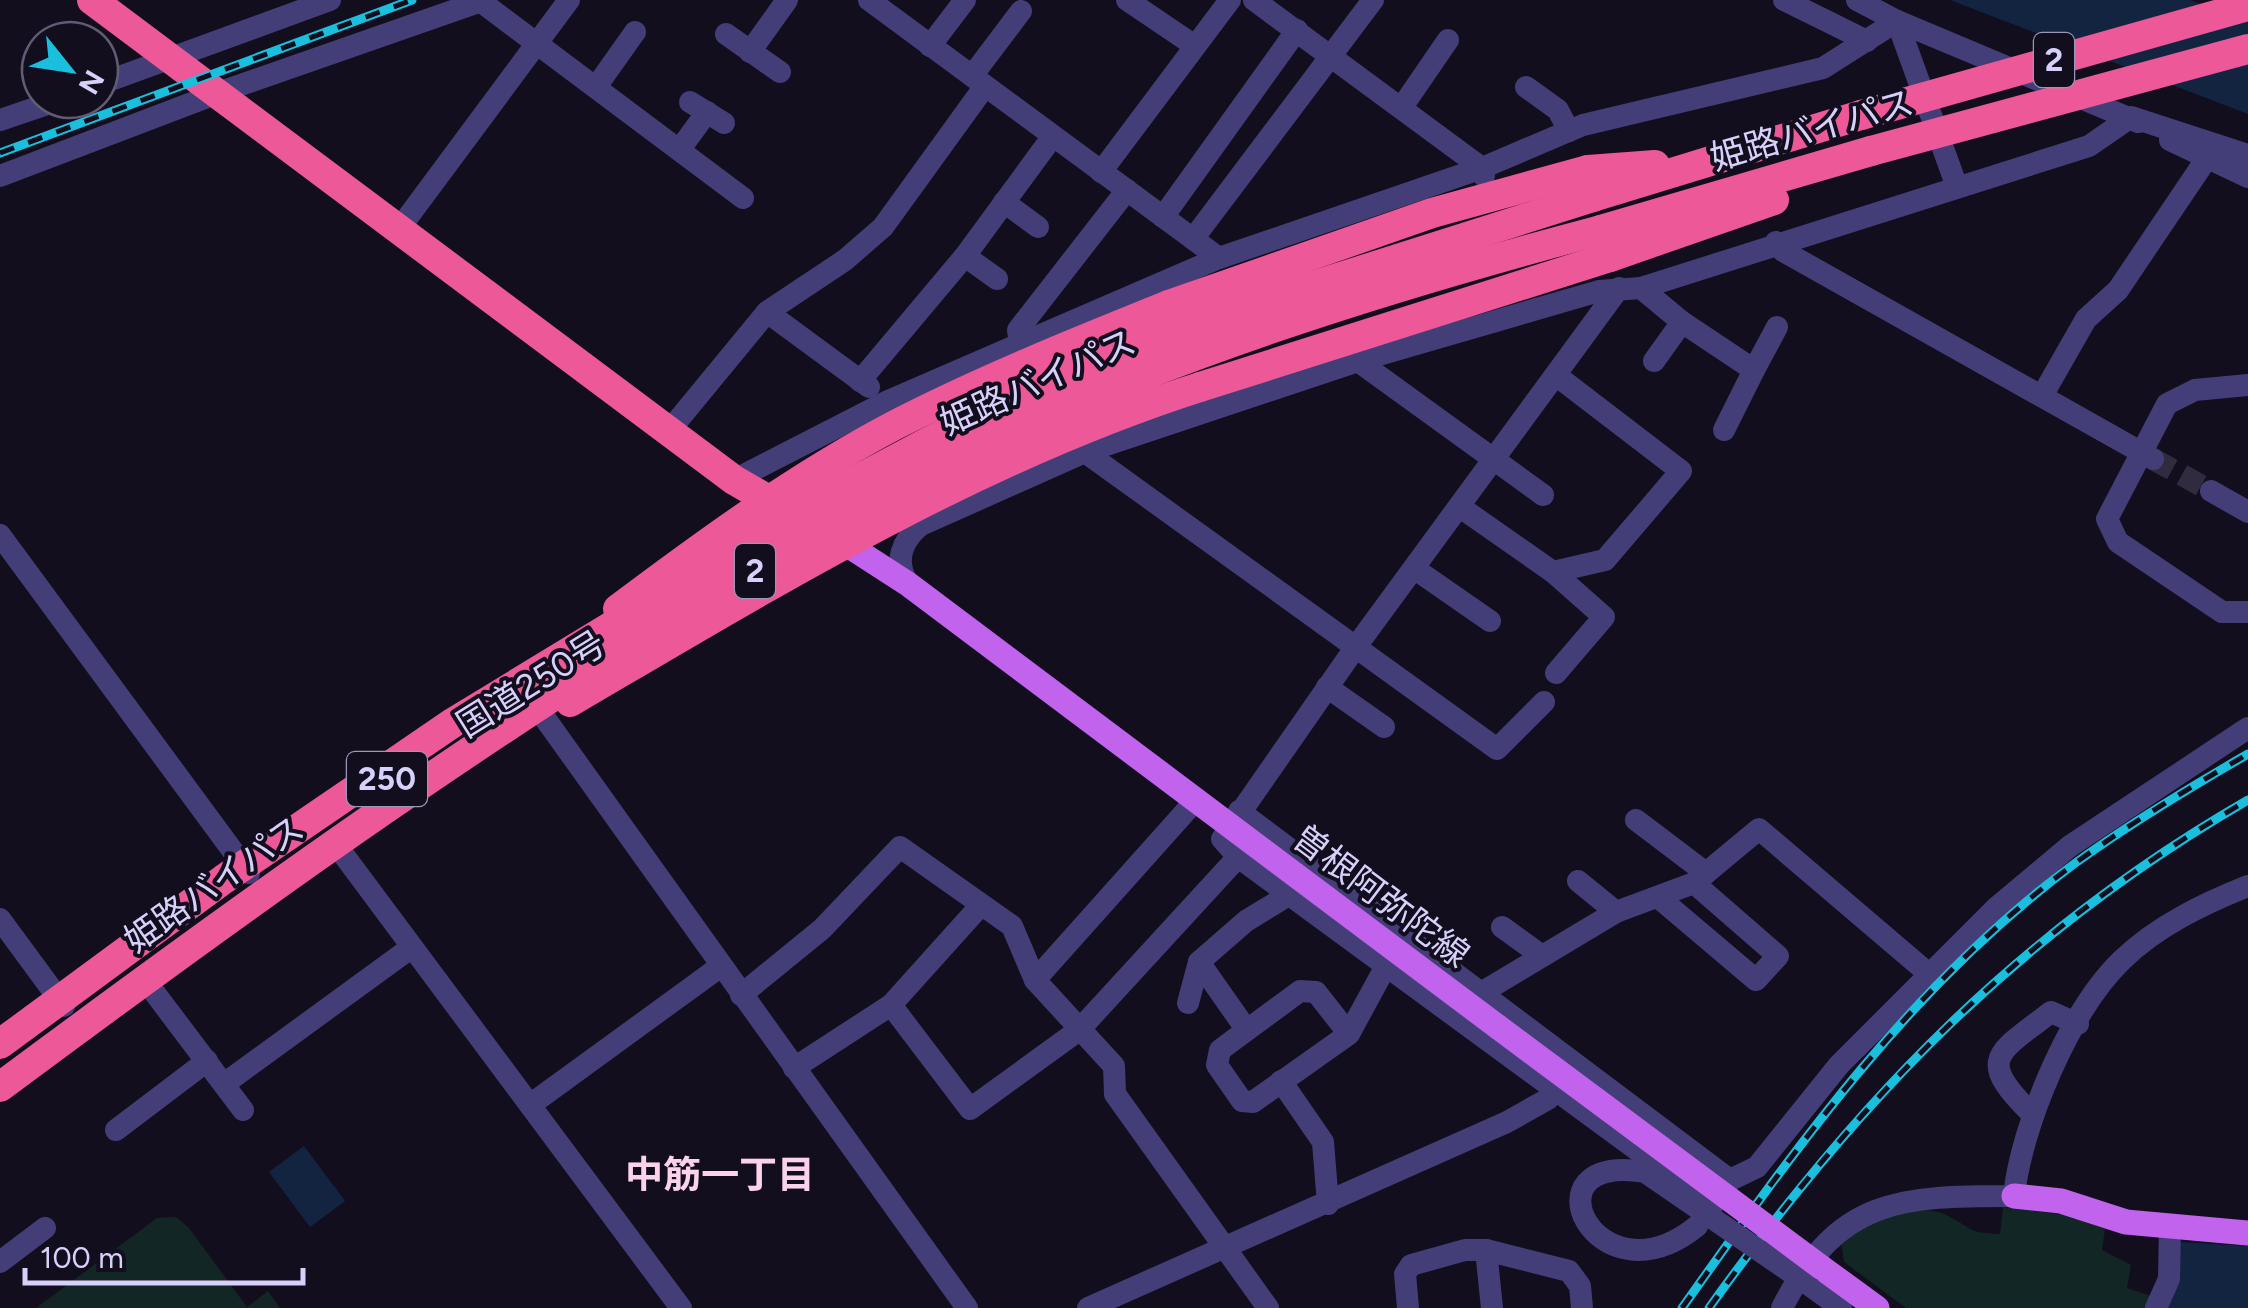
<svg xmlns="http://www.w3.org/2000/svg" width="2248" height="1308" font-family="Figtree,'Noto Sans JP',sans-serif">
	<style>
		.green { fill: #122626 }
		.water { fill: #132441 }
		.lines { fill: none; stroke-linecap: round; stroke-linejoin: round }
		.minor-tunnel { stroke: #302b3e; stroke-width: 22; stroke-dasharray: 22 11; stroke-linecap: butt }
		.minor { stroke: #433e77; stroke-width: 22 }
		.major { stroke: #c163ed; stroke-width: 25 }
		.highway { stroke: #ec5898; stroke-width: 30 }
		.rail-casing { stroke: #19bfdc; stroke-width: 9 }
		.rail { stroke: #120e1d; stroke-width: 5; stroke-dasharray: 15; stroke-linecap: butt }
		.minor-bridge { stroke: #433e77; stroke-width: 22 }
		.major-bridge { stroke: #c163ed; stroke-width: 25 }
		.highway-bridge { stroke: #ec5898; stroke-width: 30 }
		.labels { text-anchor: middle; stroke-width: 8; stroke-linejoin: round; paint-order: stroke }
		.shield { fill: #120e1d; stroke: #9c96b8; stroke-width: 2.5 }
		.shield-label { font-size: 32px; font-weight: bold; fill: #d7d0fa }
		.street-label { font-size: 35px; fill: #d7d0fa; stroke: #120e1d }
		.neighbourhood-label { font-size: 38px; font-weight: bold; fill: #fad2e9; stroke: #120e1d }
	</style>
	<rect width="100%" height="100%" fill="#120e1d"/>
	<g class="green">
		<path d="M2003,1207L2072,1216L2105,1229L2102,1250L2131,1265L2127,1288L2154,1297L2146,1308H1906L1844,1262L1841,1242C1869,1222 1916,1198 1950,1217C1976,1231 1967,1232 2000,1234Z"/>
		<path d="M176,1217L189,1228L247,1307L268,1291L280,1308H36L157,1218Z"/>
	</g>
	<g class="water">
		<path d="M1950,0H2190L2248,21V114Z"/>
		<path d="M304,1146L345,1201L310,1227L269,1172Z"/>
		<path d="M2178,1242L2248,1246V1308H2164Z"/>
	</g>
	<g class="lines">
		<path class="minor-tunnel" d="M2153,459L2211,491"/>
		<g class="minor">
			<path d="M869,0L1219,258"/>
			<path d="M1127,0L1195,46"/>
			<path d="M1254,0L1482,168L1484,176"/>
			<path d="M1784,0L1867,41"/>
			<path d="M1857,0L1897,21L2138,122"/>
			<path d="M480,1L743,198"/>
			<path d="M1897,21L1957,187"/>
			<path d="M726,34L780,72"/>
			<path d="M930,46L965,0"/>
			<path d="M750,52L787,0"/>
			<path d="M972,76L1021,11"/>
			<path d="M100,84L330,0"/>
			<path d="M596,87L635,32"/>
			<path d="M1526,87L1558,110L1569,131"/>
			<path d="M690,102L724,123"/>
			<path d="M1402,107L1448,40"/>
			<path d="M0,120L59,100"/>
			<path d="M2170,140L2248,177"/>
			<path d="M680,149L707,112"/>
			<path d="M1101,172L1230,0"/>
			<path d="M0,176L218,93L484,0"/>
			<path d="M1004,202L1038,227"/>
			<path d="M1163,217L1297,30"/>
			<path d="M399,229L569,0"/>
			<path d="M1193,239L1373,0"/>
			<path d="M1776,242L1783,251L2153,459"/>
			<path d="M965,256L997,279"/>
			<path d="M1619,288L1355,648L1222,839L1238,857L1712,1205"/>
			<path d="M1641,288L1682,322L1754,370L1724,430"/>
			<path d="M767,312L869,387"/>
			<path d="M1031,338L1020,344L1018,330L1127,190"/>
			<path d="M1358,361L1543,495"/>
			<path d="M1654,361L1682,322"/>
			<path d="M1754,370L1777,327"/>
			<path d="M860,381L965,256L1053,136"/>
			<path d="M2248,385L2195,390L2167,404L2107,519L2118,542L2222,612H2248"/>
			<path d="M2042,396L2086,319L2118,290L2207,158"/>
			<path d="M669,431L767,312L845,260L883,227L985,86"/>
			<path d="M1085,452L1497,749L1544,702"/>
			<path d="M734,480L888,401L1219,258L1482,168L1583,125L1823,68L1897,21"/>
			<path d="M2211,491L2248,512"/>
			<path d="M1460,507L1553,572L1604,617L1556,673"/>
			<path d="M0,535L249,873"/>
			<path d="M1415,569L1490,621"/>
			<path d="M1553,572L1605,560L1681,471L1557,376"/>
			<path d="M908,584C894,561 901,541 921,525L1085,452L1358,361L1599,291L1641,288L2089,146L2131,117L2248,155"/>
			<path d="M1327,687L1384,727"/>
			<path d="M544,717L967,1308"/>
			<path d="M1239,811L1730,1180"/>
			<path d="M1636,820L1706,873"/>
			<path d="M340,850L681,1308"/>
			<path d="M1578,881L1616,912"/>
			<path d="M1658,897L1756,980L1778,956L1694,883"/>
			<path d="M0,919L64,1006"/>
			<path d="M1502,927L1542,956"/>
			<path d="M1199,962L1246,1029"/>
			<path d="M1035,980L1195,801"/>
			<path d="M148,984L243,1110"/>
			<path d="M1481,993L1616,912L1694,883L1759,829L1929,974"/>
			<path d="M741,995L822,929L900,847L1012,926L1035,980L1114,1066L1115,1094L1268,1308"/>
			<path d="M1188,1003L1199,962L1246,921L1290,894"/>
			<path d="M891,1005L970,1109L1079,1030L1238,857"/>
			<path d="M1349,1034L1316,992L1300,991L1220,1050L1217,1065L1242,1101L1253,1102L1349,1034L1387,964"/>
			<path d="M794,1068L891,1005L981,905"/>
			<path d="M1281,1081L1323,1142L1328,1204"/>
			<path d="M224,1084L412,947"/>
			<path d="M530,1105L721,966"/>
			<path d="M2032,1114C1976,1059 1996,1054 2051,1012L2078,1024"/>
			<path d="M116,1130L207,1061"/>
			<path d="M1711,1207L1730,1180L1757,1167L1839,1065L1996,908L2070,846L2248,728"/>
			<path d="M1486,1250L1492,1308"/>
			<path d="M0,1262L45,1228"/>
			<path d="M1808,1284L1841,1308"/>
			<path d="M1088,1308L1507,1122L1548,1099L1563,1078"/>
			<path d="M1408,1308L1405,1274L1411,1265L1465,1250H1486L1569,1271L1580,1286L1582,1308"/>
			<path d="M1782,1308C1838,1197 1901,1196 2014,1196C2021,1126 2070,1010 2122,960C2157,926 2203,904 2248,886"/>
			<path d="M2156,1308L2169,1279L2170,1228"/>
		</g>
		<g class="major">
			<path d="M843,542L908,584L1498,1027"/>
			<path d="M2014,1196L2061,1201L2126,1222L2248,1233"/>
			<path d="M1822,1268L1877,1308"/>
		</g>
		<g class="highway">
			<path d="M92,0L734,480L786,510"/>
			<path d="M1588,170L1655,165"/>
			<path d="M1593,197L1861,115"/>
			<path d="M1601,230L1871,151"/>
			<path d="M1610,257L1774,200"/>
			<path d="M618,609C706,543 799,475 897,424C985,379 1077,342 1169,305"/>
			<path d="M570,702C773,583 975,459 1200,387"/>
		</g>
		<defs>
			<g id="rail">
				<path d="M0,153L412,0"/>
				<path d="M1682,1308C1797,1146 1912,984 2074,864C2129,824 2189,788 2248,754"/>
				<path d="M1709,1308C1861,1096 2021,931 2248,800"/>
			</g>
		</defs>
		<use href="#rail" class="rail-casing"/>
		<use href="#rail" class="rail"/>
		<path class="minor-bridge" d="M1697,1226C1596,1308 1521,1151 1645,1172L1808,1284"/>
		<path class="major-bridge" d="M1498,1027L1822,1268"/>
		<g class="highway-bridge">
			<path d="M1861,115L2248,6"/>
			<path d="M1871,151L2248,49"/>
			<path d="M1169,305L1432,213L1588,170"/>
			<path d="M1200,387L1610,257"/>
			<path d="M0,1044L224,879L454,722L819,500L964,423L1069,375L1221,315L1593,197"/>
			<path d="M0,1087C234,913 470,742 720,592C806,540 893,486 984,443C1182,351 1390,286 1601,230"/>
		</g>
	</g>
	<g class="labels">
		<g class="shield">
			<rect x="2034" y="33" width="40" height="54" rx="8"/>
			<rect x="735" y="544" width="40" height="54" rx="8"/>
			<rect x="347" y="752" width="80" height="54" rx="8"/>
		</g>
		<g class="shield-label">
			<text x="2054" y="71">2</text>
			<text x="755" y="582">2</text>
			<text x="387" y="790">250</text>
		</g>
		<g class="street-label">
			<text transform="translate(1812 130) rotate(-16)" y="12">姫路バイパス</text>
			<text transform="translate(1038 382) rotate(-24)" y="12">姫路バイパス</text>
			<text transform="translate(531 684) rotate(-32)" y="12">国道250号</text>
			<text transform="translate(214 884) rotate(-35)" y="12">姫路バイパス</text>
			<text transform="translate(1381 896) rotate(37)" y="12">曽根阿弥陀線</text>
		</g>
		<g class="neighbourhood-label">
			<text x="720" y="1188">中筋一丁目</text>
		</g>
	</g>
	<g transform="translate(70 70) rotate(120)"><circle r="48" fill="#120e1d" stroke="#615c75" stroke-width="2.5"/>
	<path d="M0-8L18 38L0 25L-18 38Z" fill="#19bfdc"/>
	<text y="-15" font-size="28" font-weight="bold" text-anchor="middle" fill="#d7d0fa">N</text>
	</g>
	<path d="M25 1268v15h278v-15" fill="none" stroke="#d7d0fa" stroke-width="5"/>
	<text x="40" y="1268" font-size="30" fill="#d7d0fa" stroke="#120e1d" stroke-width="8" paint-order="stroke">100 m</text>
</svg>
